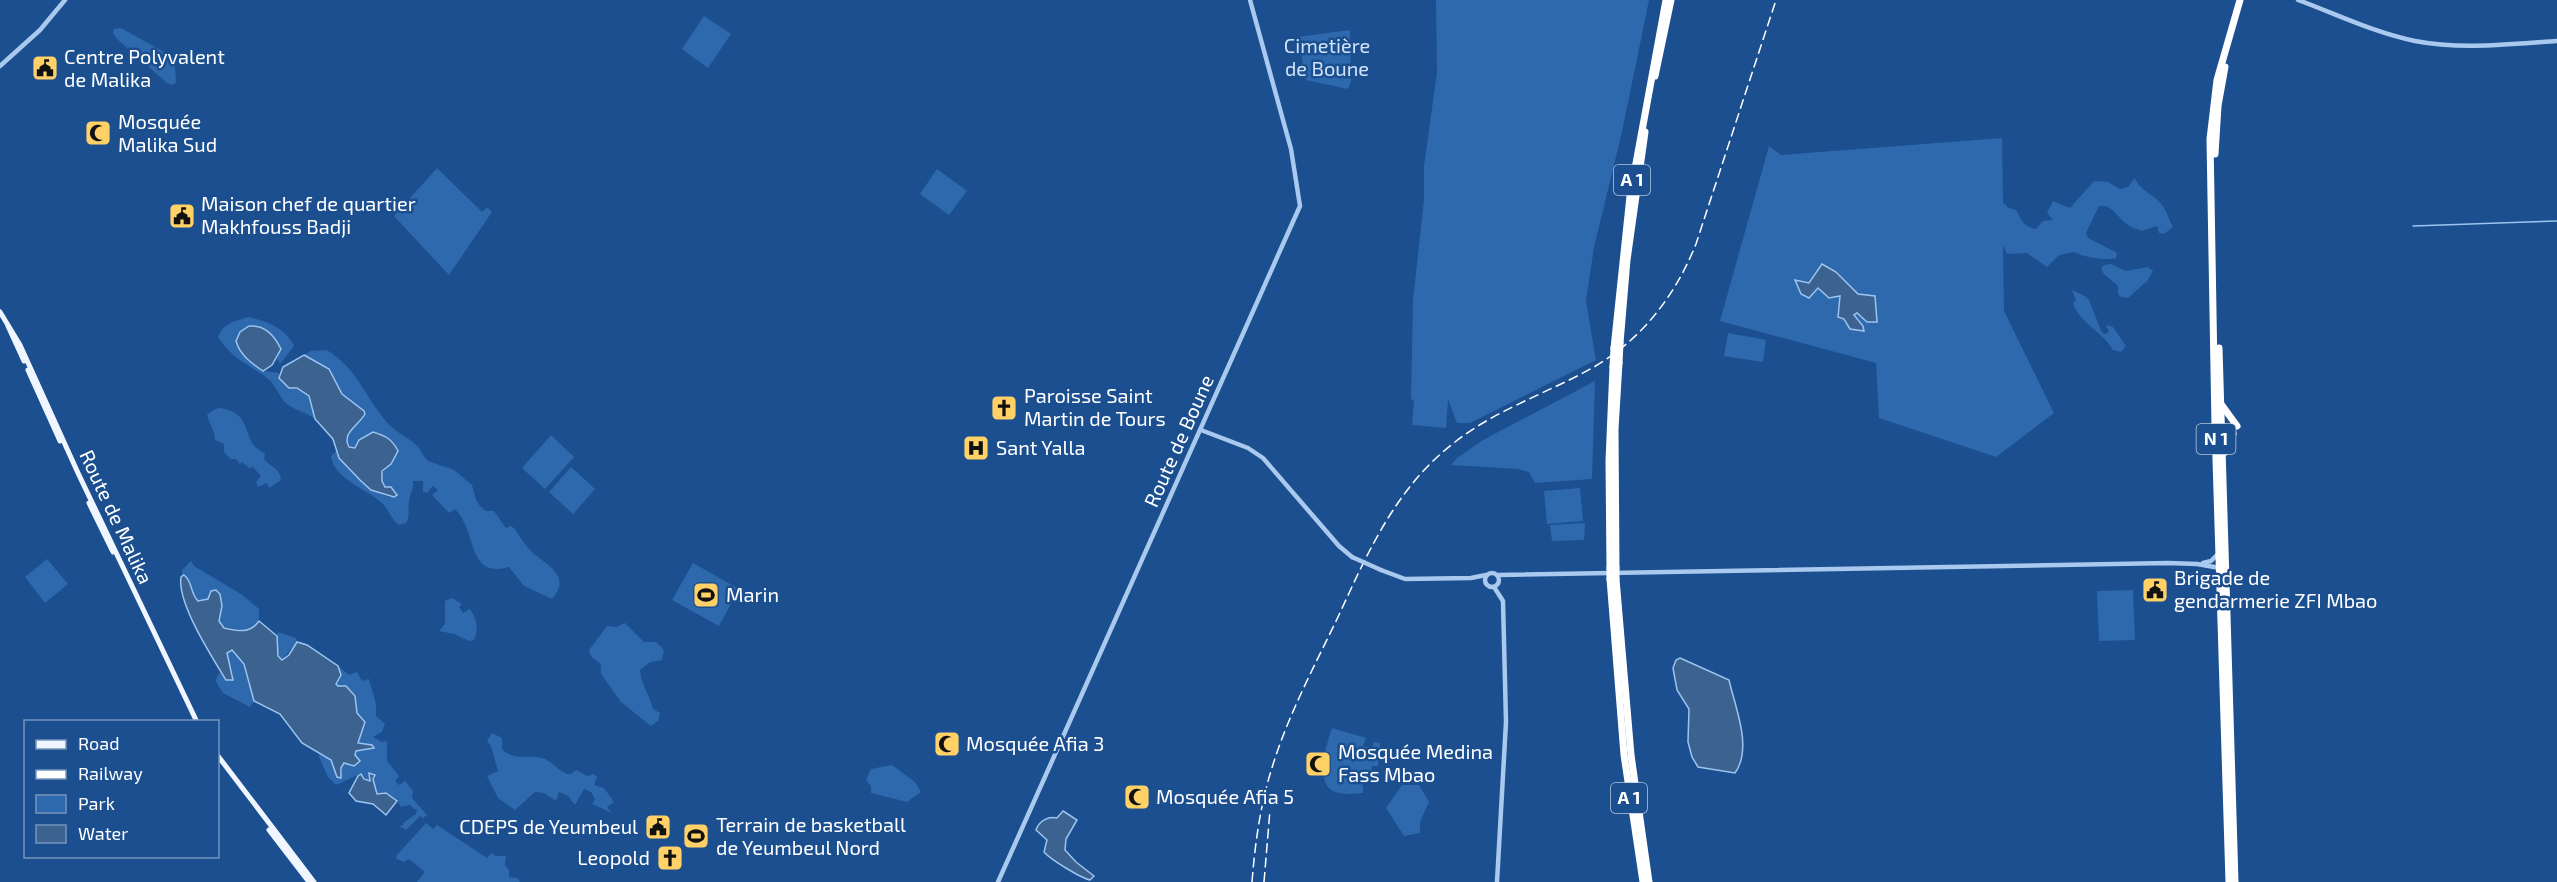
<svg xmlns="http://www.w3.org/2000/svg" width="2557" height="882" font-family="'Exo 2',sans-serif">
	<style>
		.green { fill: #2e69ad }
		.water { fill: #3c6290; stroke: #9cc4f0; stroke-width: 1.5 }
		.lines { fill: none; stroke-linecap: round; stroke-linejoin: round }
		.stream { stroke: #9cc4f0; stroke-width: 1.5 }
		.minor { stroke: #a9c9ee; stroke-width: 4.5 }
		.major { stroke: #f0f6ff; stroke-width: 5 }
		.highway { stroke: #fff; stroke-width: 7 }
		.rail { stroke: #fff; stroke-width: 1.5; stroke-dasharray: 10 4.5; stroke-linecap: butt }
		.minor-bridge { stroke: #a9c9ee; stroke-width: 4.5 }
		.highway-bridge { stroke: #fff; stroke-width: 7 }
		.labels { text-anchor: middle; stroke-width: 5; stroke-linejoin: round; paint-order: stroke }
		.shield { fill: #1b4f8f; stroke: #bbcadd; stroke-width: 1.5 }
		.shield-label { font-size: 18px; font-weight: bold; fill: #fff }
		.park-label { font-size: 20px; fill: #cfe3fa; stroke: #1b4f8f }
		.poi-label { font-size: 20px; fill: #fff; stroke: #1b4f8f; text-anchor: start }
		.street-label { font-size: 20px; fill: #fff; stroke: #1b4f8f }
	</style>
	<rect width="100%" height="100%" fill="#1b4f8f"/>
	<g class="green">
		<path d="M1436,0H1649L1622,132L1594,247L1586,301L1596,360L1470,423H1457L1448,399L1446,428L1412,425L1414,399L1411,400L1413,300L1424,200V166L1437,72Z"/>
		<path d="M704,16L731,34L708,68L682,49Z"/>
		<path d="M121,28L171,56L175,66L176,82L173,85L167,83L117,39L113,33L114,29Z"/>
		<path d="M1350,30L1351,81L1348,89L1306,80L1298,37Z"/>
		<path d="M2002,138L2003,203L2009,208L2016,210C2022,220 2023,227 2036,229L2043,221L2053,220L2047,213L2053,201L2070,208L2094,181L2108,182L2120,189L2128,187L2135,178C2139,190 2155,195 2162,205C2167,211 2169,220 2173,227L2164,234L2159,233L2157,226L2142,231C2138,229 2132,228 2128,225C2117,218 2113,204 2099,206L2086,233L2088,238L2117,253L2116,258C2107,261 2082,257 2074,252L2059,255L2047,267L2027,253L2007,254L2003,245L2004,311L2054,413L1996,457L1879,418L1876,363L1720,321L1769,146L1781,155Z"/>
		<path d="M437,168L482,212L487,207L492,212L449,275L394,216Z"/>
		<path d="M937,169L967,191L949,215L920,194Z"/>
		<path d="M2111,264L2126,271L2148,267L2153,271L2148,280L2128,298L2121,297L2118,294V286L2103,273L2101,268L2104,265Z"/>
		<path d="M2072,290L2085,296L2089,300L2102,333L2106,334L2109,331L2106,326L2107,325L2113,327L2126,346L2121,352L2113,350C2103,332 2079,323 2073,303L2076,300Z"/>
		<path d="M248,317C266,321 286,328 294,346L280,364L277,358L281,349C271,332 260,318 240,332L263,371L279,373V378L289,388C309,388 312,402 315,419C306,412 296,411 287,404C279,397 276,385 267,378C246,362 235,362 218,337C224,322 234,322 248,317Z"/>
		<path d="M1728,333L1766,340L1763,362L1724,356Z"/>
		<path d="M327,350C359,371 362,392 385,420C394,432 409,437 417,446C421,450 423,456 428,461L454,470L472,485L476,500L480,506L486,511H494L506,528L511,526L515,529C520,537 525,545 532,552C548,566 572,576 552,599L524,586L509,567C466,579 478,532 455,509L449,513L432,495L438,490L433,486L427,493L423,492V481H413C414,489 410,494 409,502C407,510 411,515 406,523L399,525C391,519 389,510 382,503C369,490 333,479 331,456L338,449L347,466L371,490L389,497L397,495L391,487H385L382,481L388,437L374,432L359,439L355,448L349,447C340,431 363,425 364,411L342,394L329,369L304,355L311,351Z"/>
		<path d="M1595,381L1592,479L1535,483L1529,472L1518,469L1451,465L1457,458L1483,440Z"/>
		<path d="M221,408C244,413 243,422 251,441C253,447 260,450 265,454L264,459C270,466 278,468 281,477L280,481L269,488L267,483L258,487L256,482L261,476L253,467L249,468L242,462L240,464L236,459H230L224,452V444L215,440C215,430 209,424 207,415L215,409Z"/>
		<path d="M551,435L574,457L545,489L522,468Z"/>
		<path d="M571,467L595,489L573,514L549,492Z"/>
		<path d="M1580,488L1583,521L1547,524L1544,491Z"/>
		<path d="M1585,523L1584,540L1552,541L1550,525Z"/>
		<path d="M47,559L68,584L45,603L25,577Z"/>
		<path d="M191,561L194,566L241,594L259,609C260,621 257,626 247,631L221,626L218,621L222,606L208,599L198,601L192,593L190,582L182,575V570Z"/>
		<path d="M693,563L739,589L719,626L672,600Z"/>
		<path d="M2133,590L2135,640L2099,641L2097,591Z"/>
		<path d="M452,598L462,604L459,607L463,613L470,609C477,620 479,628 474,640L469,641L454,634L439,631L445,624V601Z"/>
		<path d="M625,623L644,642H656L664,650L662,660L650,662L640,670C641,685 650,695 653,709L660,713L658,721L651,726L621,702L601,674C601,659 601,666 591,656L589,650L607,626L616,627Z"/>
		<path d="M278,632L296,638L297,642L282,660C276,653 275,640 278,632Z"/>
		<path d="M232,649L244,664L254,701L250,707L223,693L216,682L217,676L221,672L226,680L233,675L227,653Z"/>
		<path d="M338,666L349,675L357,672L362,681L369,679L376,704V716L385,724L382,732L373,737L382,742L387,741V761L399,776L395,781L399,785L405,781L413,791L412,798L427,815L423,818L420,816L406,830L399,826H403V823L416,814L417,809H414L410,805L401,807L397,800L386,792L377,794L373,778L376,774L369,772L370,781L360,774L336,785L328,777L319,757V754C329,756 333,763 335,773L342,776V765L347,762L351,765L356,751L368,744L358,743L365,720L357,713L355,696L346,686H338L336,684L340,672Z"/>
		<path d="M1332,728L1366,738L1363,746L1372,749L1374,742L1380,743L1378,766H1372L1370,783H1363V793C1356,793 1346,795 1339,793C1312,788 1326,746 1332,728Z"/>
		<path d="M492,733L502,738V749C514,762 528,754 542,758C552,761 557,770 567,774H571L576,770L587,776L594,774L597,777L594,785L604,788L614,802L607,807L612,813L592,804L595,799L591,792L584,789L575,805L568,796L559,792L556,801L544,793L535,792L515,810L498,798L487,776L498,771L491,746L487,741Z"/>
		<path d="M892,765L915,782L921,792L907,802L871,793V786L866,780L871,769Z"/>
		<path d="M1402,785H1419L1429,802L1420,822V833L1404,836L1386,808Z"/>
		<path d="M426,823L433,829L437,825L487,858L491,853L496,856H506L505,865L509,870V877L517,878L520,882H417L425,872L409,859L404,862L397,859L396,856Z"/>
	</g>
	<g class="water">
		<path d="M1822,264L1836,272L1858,294L1875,296L1877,322H1867L1857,313L1854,315L1863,326L1864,331L1850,329L1844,319L1838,317L1840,296L1829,298L1818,288L1809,298L1801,294L1795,280L1809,283Z"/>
		<path d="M249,326C265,325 274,335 281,349L272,365L263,371C251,363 240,355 236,341L240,332Z"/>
		<path d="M304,355L329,369L342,394L364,411L365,414C359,425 341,433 349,447L355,448L359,440L373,432C386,436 392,439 398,451L391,464L382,471V481L385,487H391L397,495L394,497L371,490L360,480L339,458L333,439L315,419L309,396L297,388H289L279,378L283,367Z"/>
		<path d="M184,575C193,582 190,593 198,601L208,599L211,591L216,590L220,594L222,606L219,621L224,628C238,631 250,634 259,621L277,636L278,656L282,660L289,655L297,642L307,645L338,666L341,675L336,684L338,686H346L355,696L357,713L365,722L358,743L372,745L374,748L356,751L355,755L360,761L354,766L344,763L341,768V778L337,777L331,760L302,743L280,714L254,701L244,664L232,650L227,653L233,680H226C212,657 177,603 181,577Z"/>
		<path d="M1680,658L1729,680C1735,707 1753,748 1735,773L1698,767L1692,757L1688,742L1689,709L1677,690L1673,668L1676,660Z"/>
		<path d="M369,773L375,775L373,779L377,794L386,793L397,801L386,815L373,804L356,801L349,793L358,776L361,774L364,779L370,781Z"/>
		<path d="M1063,811L1077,820L1066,839L1065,850L1076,862L1094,876L1090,880C1081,878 1051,860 1044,852L1047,840L1036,830C1039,821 1048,816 1057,818Z"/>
	</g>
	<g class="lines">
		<path class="stream" d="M2413,226L2557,221"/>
		<g class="minor">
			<path d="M2298,0C2336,14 2375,33 2415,41C2461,50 2511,44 2557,41"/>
			<path d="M0,66L40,30L65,0"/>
			<path d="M1201,430L1248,448L1263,458L1339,546L1352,557"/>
			<path d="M2203,563L2211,561L2218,554"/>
			<path d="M1381,570L1405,579L1471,578L1486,575"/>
			<circle cx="1492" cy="580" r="7"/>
			<path d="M1498,575L2168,563L2197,564L2220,568"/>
			<path d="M1494,587L1503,601L1506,722L1497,882"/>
			<path d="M998,882L1300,206L1291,149L1250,0"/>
		</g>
		<g class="major">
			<path d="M0,312L20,345L78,473L197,722"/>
			<path d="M8,326L24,361"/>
			<path d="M28,370L60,441"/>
			<path d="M89,503L113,552"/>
			<path d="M218,756L314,882"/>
			<path d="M269,830L309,882"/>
		</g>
		<g class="highway">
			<path d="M1655,76L1671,0"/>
			<path d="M2215,154L2218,106L2225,67"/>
			<path d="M1620,343L1627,260L1645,132"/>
			<path d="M1614,348L1630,196L1666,0"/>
			<path d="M2219,348L2235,882"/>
			<path d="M2221,404L2237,426"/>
			<path d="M2225,452L2233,434"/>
			<path d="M1610,568L1609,461L1613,367"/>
			<path d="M1616,568L1615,429L1619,363"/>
			<path d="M1610,579L1624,755L1643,882"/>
			<path d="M1616,579L1631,755L1649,882"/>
			<path d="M2229,882L2215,427L2210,139L2217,80L2240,0"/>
		</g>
		<g class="rail">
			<path d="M1252,882C1255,844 1260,807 1271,771C1287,717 1314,667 1338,617C1368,552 1396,487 1455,442C1497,409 1548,393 1594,367C1642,339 1675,296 1696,244L1776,0"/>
			<path d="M1264,882L1270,810"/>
		</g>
		<path class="minor-bridge" d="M1352,557L1381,570"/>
		<g class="highway-bridge">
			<path d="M1619,363L1620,343"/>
			<path d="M1613,367L1614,348"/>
			<path d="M1610,568V579"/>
			<path d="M1616,568V579"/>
		</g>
	</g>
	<defs>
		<symbol id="civic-square" viewBox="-11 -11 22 22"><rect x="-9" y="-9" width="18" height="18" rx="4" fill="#ffd166" stroke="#1b4f8f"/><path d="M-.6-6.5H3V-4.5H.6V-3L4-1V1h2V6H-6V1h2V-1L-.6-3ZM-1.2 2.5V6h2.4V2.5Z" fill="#111"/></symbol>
		<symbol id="mosque-square" viewBox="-11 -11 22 22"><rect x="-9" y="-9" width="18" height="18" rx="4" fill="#ffd166" stroke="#1b4f8f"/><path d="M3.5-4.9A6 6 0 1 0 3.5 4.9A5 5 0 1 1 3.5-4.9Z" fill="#111"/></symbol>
		<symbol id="church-square" viewBox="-11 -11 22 22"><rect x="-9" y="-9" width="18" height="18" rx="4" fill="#ffd166" stroke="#1b4f8f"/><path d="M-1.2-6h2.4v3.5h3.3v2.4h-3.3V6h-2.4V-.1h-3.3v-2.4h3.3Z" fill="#111"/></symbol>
		<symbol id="hospital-square" viewBox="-11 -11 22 22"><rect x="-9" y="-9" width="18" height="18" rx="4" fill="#ffd166" stroke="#1b4f8f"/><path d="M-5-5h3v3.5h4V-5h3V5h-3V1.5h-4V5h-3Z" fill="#111"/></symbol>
		<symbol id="stadium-square" viewBox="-11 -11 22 22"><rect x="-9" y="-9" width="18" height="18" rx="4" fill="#ffd166" stroke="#1b4f8f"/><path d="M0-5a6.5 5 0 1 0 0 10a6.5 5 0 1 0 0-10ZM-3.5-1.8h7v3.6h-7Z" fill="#111"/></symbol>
	</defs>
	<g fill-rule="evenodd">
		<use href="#civic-square" x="30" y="53" width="30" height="30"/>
		<use href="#mosque-square" x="83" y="118" width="30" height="30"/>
		<use href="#civic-square" x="167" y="201" width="30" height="30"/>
		<use href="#church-square" x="989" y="393" width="30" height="30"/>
		<use href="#hospital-square" x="961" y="433" width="30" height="30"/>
		<use href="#civic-square" x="2140" y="575" width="30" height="30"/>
		<use href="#stadium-square" x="691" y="580" width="30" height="30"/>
		<use href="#mosque-square" x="932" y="729" width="30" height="30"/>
		<use href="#mosque-square" x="1303" y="749" width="30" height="30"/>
		<use href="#mosque-square" x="1122" y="782" width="30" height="30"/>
		<use href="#civic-square" x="643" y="812" width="30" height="30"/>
		<use href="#stadium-square" x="681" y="821" width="30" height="30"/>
		<use href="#church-square" x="655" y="843" width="30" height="30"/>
	</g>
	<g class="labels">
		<g class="shield">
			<rect x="1614" y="165" width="36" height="30" rx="4.5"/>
			<rect x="2196.5" y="424" width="39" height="30" rx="4.5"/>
			<rect x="1611" y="783" width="36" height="30" rx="4.5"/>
		</g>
		<g class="shield-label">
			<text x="1632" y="186">A 1</text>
			<text x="2216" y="445">N 1</text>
			<text x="1629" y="804">A 1</text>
		</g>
		<g class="park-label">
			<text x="1327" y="53">Cimetière<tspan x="1327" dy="23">de Boune</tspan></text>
		</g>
		<g class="poi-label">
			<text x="64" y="64">Centre Polyvalent<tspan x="64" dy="23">de Malika</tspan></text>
			<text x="118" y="129">Mosquée<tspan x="118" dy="23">Malika Sud</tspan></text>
			<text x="201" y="211">Maison chef de quartier<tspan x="201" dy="23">Makhfouss Badji</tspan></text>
			<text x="1024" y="403">Paroisse Saint<tspan x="1024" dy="23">Martin de Tours</tspan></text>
			<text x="996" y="455">Sant Yalla</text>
			<text x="2174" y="585">Brigade de<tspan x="2174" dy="23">gendarmerie ZFI Mbao</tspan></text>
			<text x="726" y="602">Marin</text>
			<text x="966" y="751">Mosquée Afia 3</text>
			<text x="1338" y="759">Mosquée Medina<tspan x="1338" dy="23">Fass Mbao</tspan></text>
			<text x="1156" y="804">Mosquée Afia 5</text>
			<text x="716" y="832">Terrain de basketball<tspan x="716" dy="23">de Yeumbeul Nord</tspan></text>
			<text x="638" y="834" text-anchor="end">CDEPS de Yeumbeul</text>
			<text x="650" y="865" text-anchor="end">Leopold</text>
		</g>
		<g class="street-label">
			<text transform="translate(1179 441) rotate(-66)" y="7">Route de Boune</text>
			<text transform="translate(116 517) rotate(65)" y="7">Route de Malika</text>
		</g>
	</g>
	<rect x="24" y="720" width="195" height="138" fill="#1b4f8f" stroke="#7695bc" stroke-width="1.5"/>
	<rect x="36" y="740" width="30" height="9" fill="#f0f6ff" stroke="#7695bc" stroke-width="1.5"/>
	<text x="78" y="750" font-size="18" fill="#ffffff">Road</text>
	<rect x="36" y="770" width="30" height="9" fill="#ffffff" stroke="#7695bc" stroke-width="1.5"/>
	<text x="78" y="780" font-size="18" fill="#ffffff">Railway</text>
	<rect x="36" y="795" width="30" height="18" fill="#2e69ad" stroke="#7695bc" stroke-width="1.5"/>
	<text x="78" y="810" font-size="18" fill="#ffffff">Park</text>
	<rect x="36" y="825" width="30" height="18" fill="#3c6290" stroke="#7695bc" stroke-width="1.5"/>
	<text x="78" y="840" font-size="18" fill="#ffffff">Water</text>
</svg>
